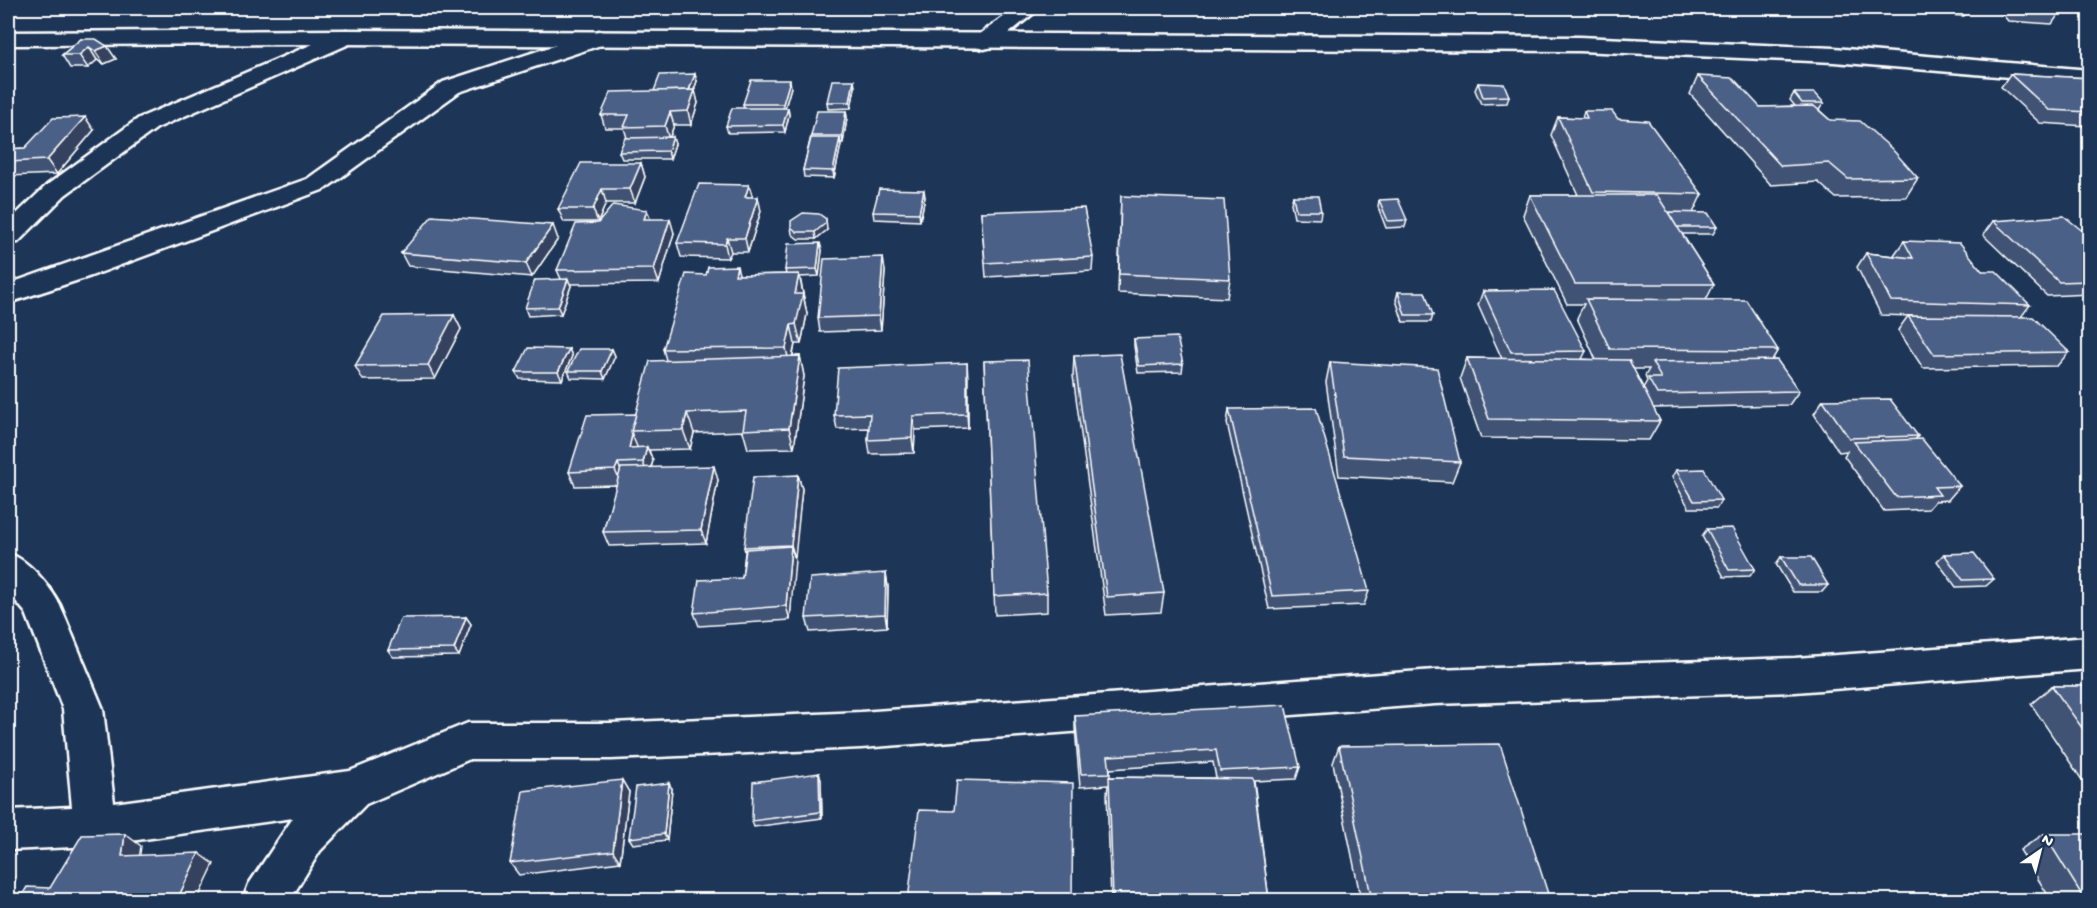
<svg xmlns="http://www.w3.org/2000/svg" width="2097" height="908" font-family="'Gochi Hand',sans-serif">
	<style>
		.lines { fill: none; stroke-linecap: round; stroke-linejoin: round }
		.minor-casing { stroke: #fff; stroke-width: 5 }
		.secondary-casing { stroke: #fff; stroke-width: 5 }
		.minor { fill: #1d3557; fill-rule: evenodd }
		.secondary { fill: #1d3557; fill-rule: evenodd }
		.wall { fill: #405374; stroke: #fff; stroke-width: 1.5; fill-rule: evenodd }
		.shaded-wall { fill: #34435e; stroke: #fff; stroke-width: 1.5 }
		.building { fill: #4b6087; stroke: #fff; stroke-width: 1.5 }
	</style>
	<rect width="100%" height="100%" fill="#1d3557"/>
	<filter id="ink" filterUnits="userSpaceOnUse"><feTurbulence type="fractalNoise" baseFrequency=".0167" numOctaves="2"/><feDisplacementMap in="SourceGraphic" scale="12" xChannelSelector="R" yChannelSelector="G"/><feConvolveMatrix kernelMatrix="1 2 1 2 8 2 1 2 1" color-interpolation-filters="sRGB"/></filter>
	<g filter="url(#ink)">
		<g class="lines">
			<defs>
				<g id="minor">
					<path d="M1016,8H1040L992,47L984,49L976,47L973,42L976,37Z"/>
					<path d="M346,30L354,32L357,37L354,42L157,128L65,195L18,242L8,244V222L47,185L139,118Z"/>
					<path d="M599,31L607,33L610,38L607,43L459,92L325,189L91,276L8,303V284L307,179L443,82Z"/>
					<path d="M8,553C29,560 49,585 60,605L103,709L114,803L350,771L468,723H611L861,712L1435,670L1795,658L2090,637V669L1795,692L1435,704L861,748L611,759H470L366,804L320,851L290,900H243L249,884L293,818L95,846L8,850V810L72,807L63,709L26,613L8,592Z"/>
				</g>
				<path id="secondary" d="M346,30L1579,37L1834,48L2090,70V84L1834,62L1579,51L346,44L8,45V32Z"/>
			</defs>
			<use href="#minor" class="minor-casing"/>
			<use href="#secondary" class="secondary-casing"/>
			<use href="#minor" class="minor"/>
			<use href="#secondary" class="secondary"/>
		</g>
		<g class="wall">
			<path d="M1931,8H1969L1964,16L1935,14Z"/>
			<path d="M2001,8H2063L2052,24L2008,21L1999,10Z"/>
			<path d="M81,39L116,59L104,64L97,60L88,68H70L62,55Z"/>
			<path d="M2010,74L2090,78V123L2087,126L2040,123L2001,87Z"/>
			<path d="M1698,76L1760,107L1795,106L1790,100L1794,93L1824,103L1819,110L1830,120L1918,178L1906,197L1836,198L1818,182L1771,185L1690,94Z"/>
			<path d="M697,81L694,90L698,103L691,125H674L670,137L675,144L670,159H622L619,152L627,138L624,128H605L601,115L654,91Z"/>
			<path d="M1478,83L1509,96L1507,103L1481,104L1475,90Z"/>
			<path d="M791,87L785,108H788L789,115L785,132L728,133L726,126L744,108L743,104Z"/>
			<path d="M855,87L851,108L828,109L827,102Z"/>
			<path d="M846,111L847,118L843,143H841L834,178L804,177L803,170L811,136Z"/>
			<path d="M1584,111L1618,119L1702,194L1693,213L1717,227L1713,234H1682L1714,284L1706,300L1778,350L1772,360L1799,391L1789,405L1653,408L1660,421L1649,440L1481,438L1460,378L1467,358L1502,359L1478,305L1483,291L1586,351L1582,359L1596,360L1577,318L1584,304H1567L1523,215L1530,195H1578L1551,135L1558,117L1582,118ZM1633,369H1649L1645,376L1647,381L1643,388Z"/>
			<path d="M94,130L57,174L8,176V149L25,148Z"/>
			<path d="M641,163L645,177L635,203H606L598,222H564L558,209Z"/>
			<path d="M749,185L752,197L761,211L748,252H731L728,258L681,257L677,243Z"/>
			<path d="M1121,196L1230,279L1227,298L1118,293Z"/>
			<path d="M1293,196L1321,211L1320,219L1294,218L1291,203Z"/>
			<path d="M925,197L920,221L874,219L873,212Z"/>
			<path d="M1379,200L1407,220L1405,227L1386,228L1378,207Z"/>
			<path d="M981,212L1093,257L1092,271L986,277Z"/>
			<path d="M650,219L674,233L659,283L570,284L571,286L561,314L528,316L525,308L561,279L557,270Z"/>
			<path d="M1993,221L2090,237V294L2047,296L1983,235Z"/>
			<path d="M791,227L827,230L816,239H798L792,234Z"/>
			<path d="M558,239L532,277L408,266L401,253Z"/>
			<path d="M1904,241L1982,271L2030,305L2021,317L2069,352L2057,366L1923,368L1898,330L1908,316H1913L1881,315L1857,267L1866,253L1895,256L1894,255Z"/>
			<path d="M822,250L819,276L800,277L807,314L801,344H795L793,356H800L804,376L794,448L748,449L743,431L694,433L690,449L649,450L653,461L651,468L718,480L706,543L609,546L603,532L617,485L575,486L569,472L636,414L666,360L663,349L739,275L786,274L785,270Z"/>
			<path d="M885,271L881,330L820,332L818,318Z"/>
			<path d="M1398,292L1433,315L1431,322H1403L1396,300Z"/>
			<path d="M454,315L461,329L435,379L363,380L355,366Z"/>
			<path d="M1134,339L1183,364L1182,372L1138,373L1134,346Z"/>
			<path d="M569,349L572,356L562,380L520,379L516,372Z"/>
			<path d="M612,349L615,356L605,379L571,378L568,371Z"/>
			<path d="M1074,356L1164,593L1161,612L1106,615L1073,376Z"/>
			<path d="M984,361L1047,593V612L995,615Z"/>
			<path d="M1330,362L1460,462L1452,482L1339,476L1326,382Z"/>
			<path d="M967,363L968,428L915,430L914,453L870,454L868,440L869,428L837,429L834,415Z"/>
			<path d="M1823,400L1918,436L1915,440L1960,486L1948,500L1935,501L1928,509L1884,511L1844,456L1847,451L1839,452L1814,414Z"/>
			<path d="M1229,409L1369,591L1364,605L1269,609L1227,423Z"/>
			<path d="M1676,470L1721,500L1717,508H1689L1672,477Z"/>
			<path d="M798,475L802,489L794,558L790,620L699,626L694,613L742,578L745,552L744,547Z"/>
			<path d="M1707,529L1755,569L1750,576L1724,577L1702,536Z"/>
			<path d="M1944,554L1994,579L1986,586L1956,587L1937,561Z"/>
			<path d="M1781,557L1828,585L1822,592H1793L1776,564Z"/>
			<path d="M886,573L888,587L887,627L810,632L806,618Z"/>
			<path d="M466,617L471,624L459,656L393,657L388,650Z"/>
			<path d="M2052,686H2090V792L2031,704Z"/>
			<path d="M1075,716L1300,767L1296,779L1254,781L1269,900H1111L1107,794L1108,785L1080,787L1075,728ZM1213,762L1216,778L1110,777V769Z"/>
			<path d="M1339,746L1550,900H1361L1333,763Z"/>
			<path d="M819,773L821,780L822,818L754,827L752,821Z"/>
			<path d="M672,789L667,840L633,844L629,838Z"/>
			<path d="M629,792L620,862L519,875L510,863Z"/>
			<path d="M2044,834L2090,900H2051L2020,850Z"/>
		</g>
		<g class="shaded-wall">
			<path d="M107,46L116,59L104,64L95,51Z"/>
			<path d="M89,47L97,60L88,68L79,55Z"/>
			<path d="M695,74L697,81L691,98L689,91Z"/>
			<path d="M790,80L791,87L784,111L783,104Z"/>
			<path d="M854,80L855,87L851,108L850,102Z"/>
			<path d="M695,90L698,103L691,125L688,111Z"/>
			<path d="M788,108L789,115L785,132L783,125Z"/>
			<path d="M846,111L847,118L843,143L842,136Z"/>
			<path d="M670,112L674,125L669,139L665,126Z"/>
			<path d="M85,117L94,130L57,174L47,160Z"/>
			<path d="M673,137L675,144L670,159L668,151Z"/>
			<path d="M840,138L841,145L834,178L833,171Z"/>
			<path d="M641,163L645,177L635,203L630,189Z"/>
			<path d="M749,185L753,198L745,197Z"/>
			<path d="M602,189L606,203L598,222L593,209Z"/>
			<path d="M924,190L925,197L920,221L919,213Z"/>
			<path d="M758,197L761,211L748,252L745,238Z"/>
			<path d="M647,210L652,224L644,219Z"/>
			<path d="M670,219L674,233L659,283L654,269Z"/>
			<path d="M826,219L827,230L816,239L815,232Z"/>
			<path d="M553,225L558,239L532,277L526,263Z"/>
			<path d="M727,238L731,252L728,258L725,244Z"/>
			<path d="M820,243L822,250L819,276L817,269Z"/>
			<path d="M883,257L885,271L881,330L879,316Z"/>
			<path d="M737,266L742,286L735,275Z"/>
			<path d="M799,274L807,314L801,344L796,324L795,294Z"/>
			<path d="M568,279L571,286L561,314L558,307Z"/>
			<path d="M454,315L461,329L435,379L428,365Z"/>
			<path d="M791,325L795,344L790,367L786,348Z"/>
			<path d="M569,349L572,356L562,380L558,372Z"/>
			<path d="M612,349L615,356L605,379L602,371Z"/>
			<path d="M800,356L804,376L794,448L789,428Z"/>
			<path d="M967,363L968,378V428L967,414Z"/>
			<path d="M687,413L694,433L690,449L683,430Z"/>
			<path d="M913,416L915,430L914,453L912,438Z"/>
			<path d="M632,435L638,449L629,448Z"/>
			<path d="M647,447L653,461L648,476L643,462Z"/>
			<path d="M618,463L623,477L621,484L615,470Z"/>
			<path d="M714,466L718,480L706,543L701,530Z"/>
			<path d="M798,475L802,489L795,558L791,545Z"/>
			<path d="M791,546L795,560L790,620L786,606Z"/>
			<path d="M886,573L888,587L887,627L885,614Z"/>
			<path d="M466,617L471,624L459,656L454,649Z"/>
			<path d="M819,773L821,780L822,818L820,812Z"/>
			<path d="M622,780L629,792L620,862L613,851Z"/>
			<path d="M669,783L672,789L667,840L664,834Z"/>
			<path d="M125,834L141,846L138,867L122,856Z"/>
			<path d="M199,853L214,864L197,900H177Z"/>
			<path d="M8,873L16,879L8,894Z"/>
			<path d="M539,894L544,900H538Z"/>
		</g>
		<g class="building">
			<path d="M81,39H96L107,46L95,51L89,47L79,55H62Z"/>
			<path d="M695,74L689,90L654,91L660,75Z"/>
			<path d="M2010,74L2090,78V105H2088L2090,107V112L2049,110Z"/>
			<path d="M1698,76L1733,78L1760,107L1814,106L1830,120L1860,121L1891,148L1918,178L1848,179L1829,163L1781,166Z"/>
			<path d="M751,80H790L783,104H743Z"/>
			<path d="M832,80H854L850,102H827Z"/>
			<path d="M1478,83L1504,84L1509,96L1483,97Z"/>
			<path d="M695,90L688,111L670,112L665,126L624,127L629,115H601L611,92Z"/>
			<path d="M1794,93H1815L1824,103H1802Z"/>
			<path d="M732,108H788L783,125L726,126Z"/>
			<path d="M817,111H846L842,136H811Z"/>
			<path d="M1584,111H1612L1618,119L1648,121L1702,194L1593,192L1558,117L1587,118Z"/>
			<path d="M85,117L47,160L8,162V149L25,148L53,118Z"/>
			<path d="M673,137L668,151L619,152L625,138Z"/>
			<path d="M811,138H840L833,171L803,170Z"/>
			<path d="M581,163H641L630,189H602L593,209H558Z"/>
			<path d="M699,184L749,185L745,197H758L745,238H727L725,244L677,243Z"/>
			<path d="M879,189L924,190L919,213L873,212Z"/>
			<path d="M1530,195H1657L1714,284H1575Z"/>
			<path d="M1121,196L1224,200L1230,279L1119,274Z"/>
			<path d="M1293,196H1318L1321,211H1296Z"/>
			<path d="M1398,199L1407,220L1388,221L1379,200Z"/>
			<path d="M613,205L647,210L644,219H670L654,269L557,270L576,224L598,223Z"/>
			<path d="M1084,208L1093,257L985,263L981,212Z"/>
			<path d="M1668,212L1708,213L1717,227H1677Z"/>
			<path d="M803,213L819,214L826,219V223L815,232H797L791,227V221Z"/>
			<path d="M432,216L553,225L526,263L401,253Z"/>
			<path d="M2064,216L2090,237V281L2059,282L1993,221Z"/>
			<path d="M1904,241L1960,243L1982,271H1996L2030,305L1891,301L1866,253L1913,258Z"/>
			<path d="M820,243L817,269L785,270L788,244Z"/>
			<path d="M883,257L879,316L818,318L824,259Z"/>
			<path d="M737,266L735,275L799,274L795,294H803L796,324L791,325L786,348L663,349L686,274L706,275L708,267Z"/>
			<path d="M568,279L558,307L525,308L535,280Z"/>
			<path d="M1554,290L1586,351L1511,352L1483,291Z"/>
			<path d="M1398,292H1425L1433,315H1405Z"/>
			<path d="M1586,299L1746,300L1778,350L1610,349Z"/>
			<path d="M454,315L428,365L355,366L384,316Z"/>
			<path d="M1908,316L2033,317L2069,352L1934,354Z"/>
			<path d="M1177,337L1183,364L1139,366L1134,339Z"/>
			<path d="M528,348L569,349L558,372H516Z"/>
			<path d="M579,349H612L602,371H568Z"/>
			<path d="M1120,354L1164,593L1107,597L1074,356Z"/>
			<path d="M800,356L789,428L743,430L746,411L687,413L683,430L631,431L650,361Z"/>
			<path d="M1467,358L1629,360L1660,421L1489,419Z"/>
			<path d="M1028,360L1047,593L994,596L984,361Z"/>
			<path d="M1777,360L1799,391L1657,394L1648,378H1661L1652,362Z"/>
			<path d="M1330,362L1437,368L1460,462L1344,456Z"/>
			<path d="M967,363V414L913,416L912,438L868,440L870,414L834,415L838,368Z"/>
			<path d="M1890,399L1918,436L1849,438L1823,400Z"/>
			<path d="M1316,408L1369,591L1272,596L1229,409Z"/>
			<path d="M636,414L631,431L632,435L629,448L647,447L643,462L618,463L615,470L569,472L587,415Z"/>
			<path d="M1922,439L1960,486L1934,487L1940,495L1896,497L1854,442Z"/>
			<path d="M714,466L701,530L603,532L621,468Z"/>
			<path d="M1704,469L1721,500L1694,501L1676,470Z"/>
			<path d="M798,475L791,545L744,547L753,477Z"/>
			<path d="M1732,528L1755,569L1729,570L1707,529Z"/>
			<path d="M791,546L786,606L694,613L699,580L742,578L746,549Z"/>
			<path d="M1974,553L1994,579L1963,580L1944,554Z"/>
			<path d="M1781,557H1811L1828,585H1798Z"/>
			<path d="M886,573L885,614L806,618L810,578Z"/>
			<path d="M466,617L454,649L388,650L401,618Z"/>
			<path d="M2052,686H2090V739Z"/>
			<path d="M1285,705L1300,767L1220,771L1216,750L1108,756L1110,773L1081,774L1075,716Z"/>
			<path d="M1500,744L1550,900H1372L1339,746Z"/>
			<path d="M819,773L820,812L752,821L753,782Z"/>
			<path d="M1109,777L1253,779L1269,900H1113Z"/>
			<path d="M622,780L613,851L510,863L523,791Z"/>
			<path d="M957,780L1073,783L1072,900H908L919,810L954,811Z"/>
			<path d="M669,783L664,834L629,838L636,787Z"/>
			<path d="M125,834L122,856L199,853L177,900H19L27,887L50,888L82,835Z"/>
			<path d="M2044,834H2090V900H2085Z"/>
			<path d="M539,894L538,900H474Z"/>
		</g>
	</g>
	<rect width="2097" height="908" fill="none" stroke="#1d3557" stroke-width="30"/>
	<rect x="15" y="15" width="2067" height="878" fill="none" stroke="#fff" stroke-width="2" filter="url(#ink)"/>
	<g transform="translate(2040 851) rotate(35)" stroke="#1d3557" stroke-width="4.5" paint-order="stroke">
	<path d="M0-4.5L10 22L0 15L-10 22Z" fill="#ffffff"/>
	<text y="-9" font-size="16" font-weight="bold" text-anchor="middle" fill="#ffffff">N</text>
	</g>
</svg>
